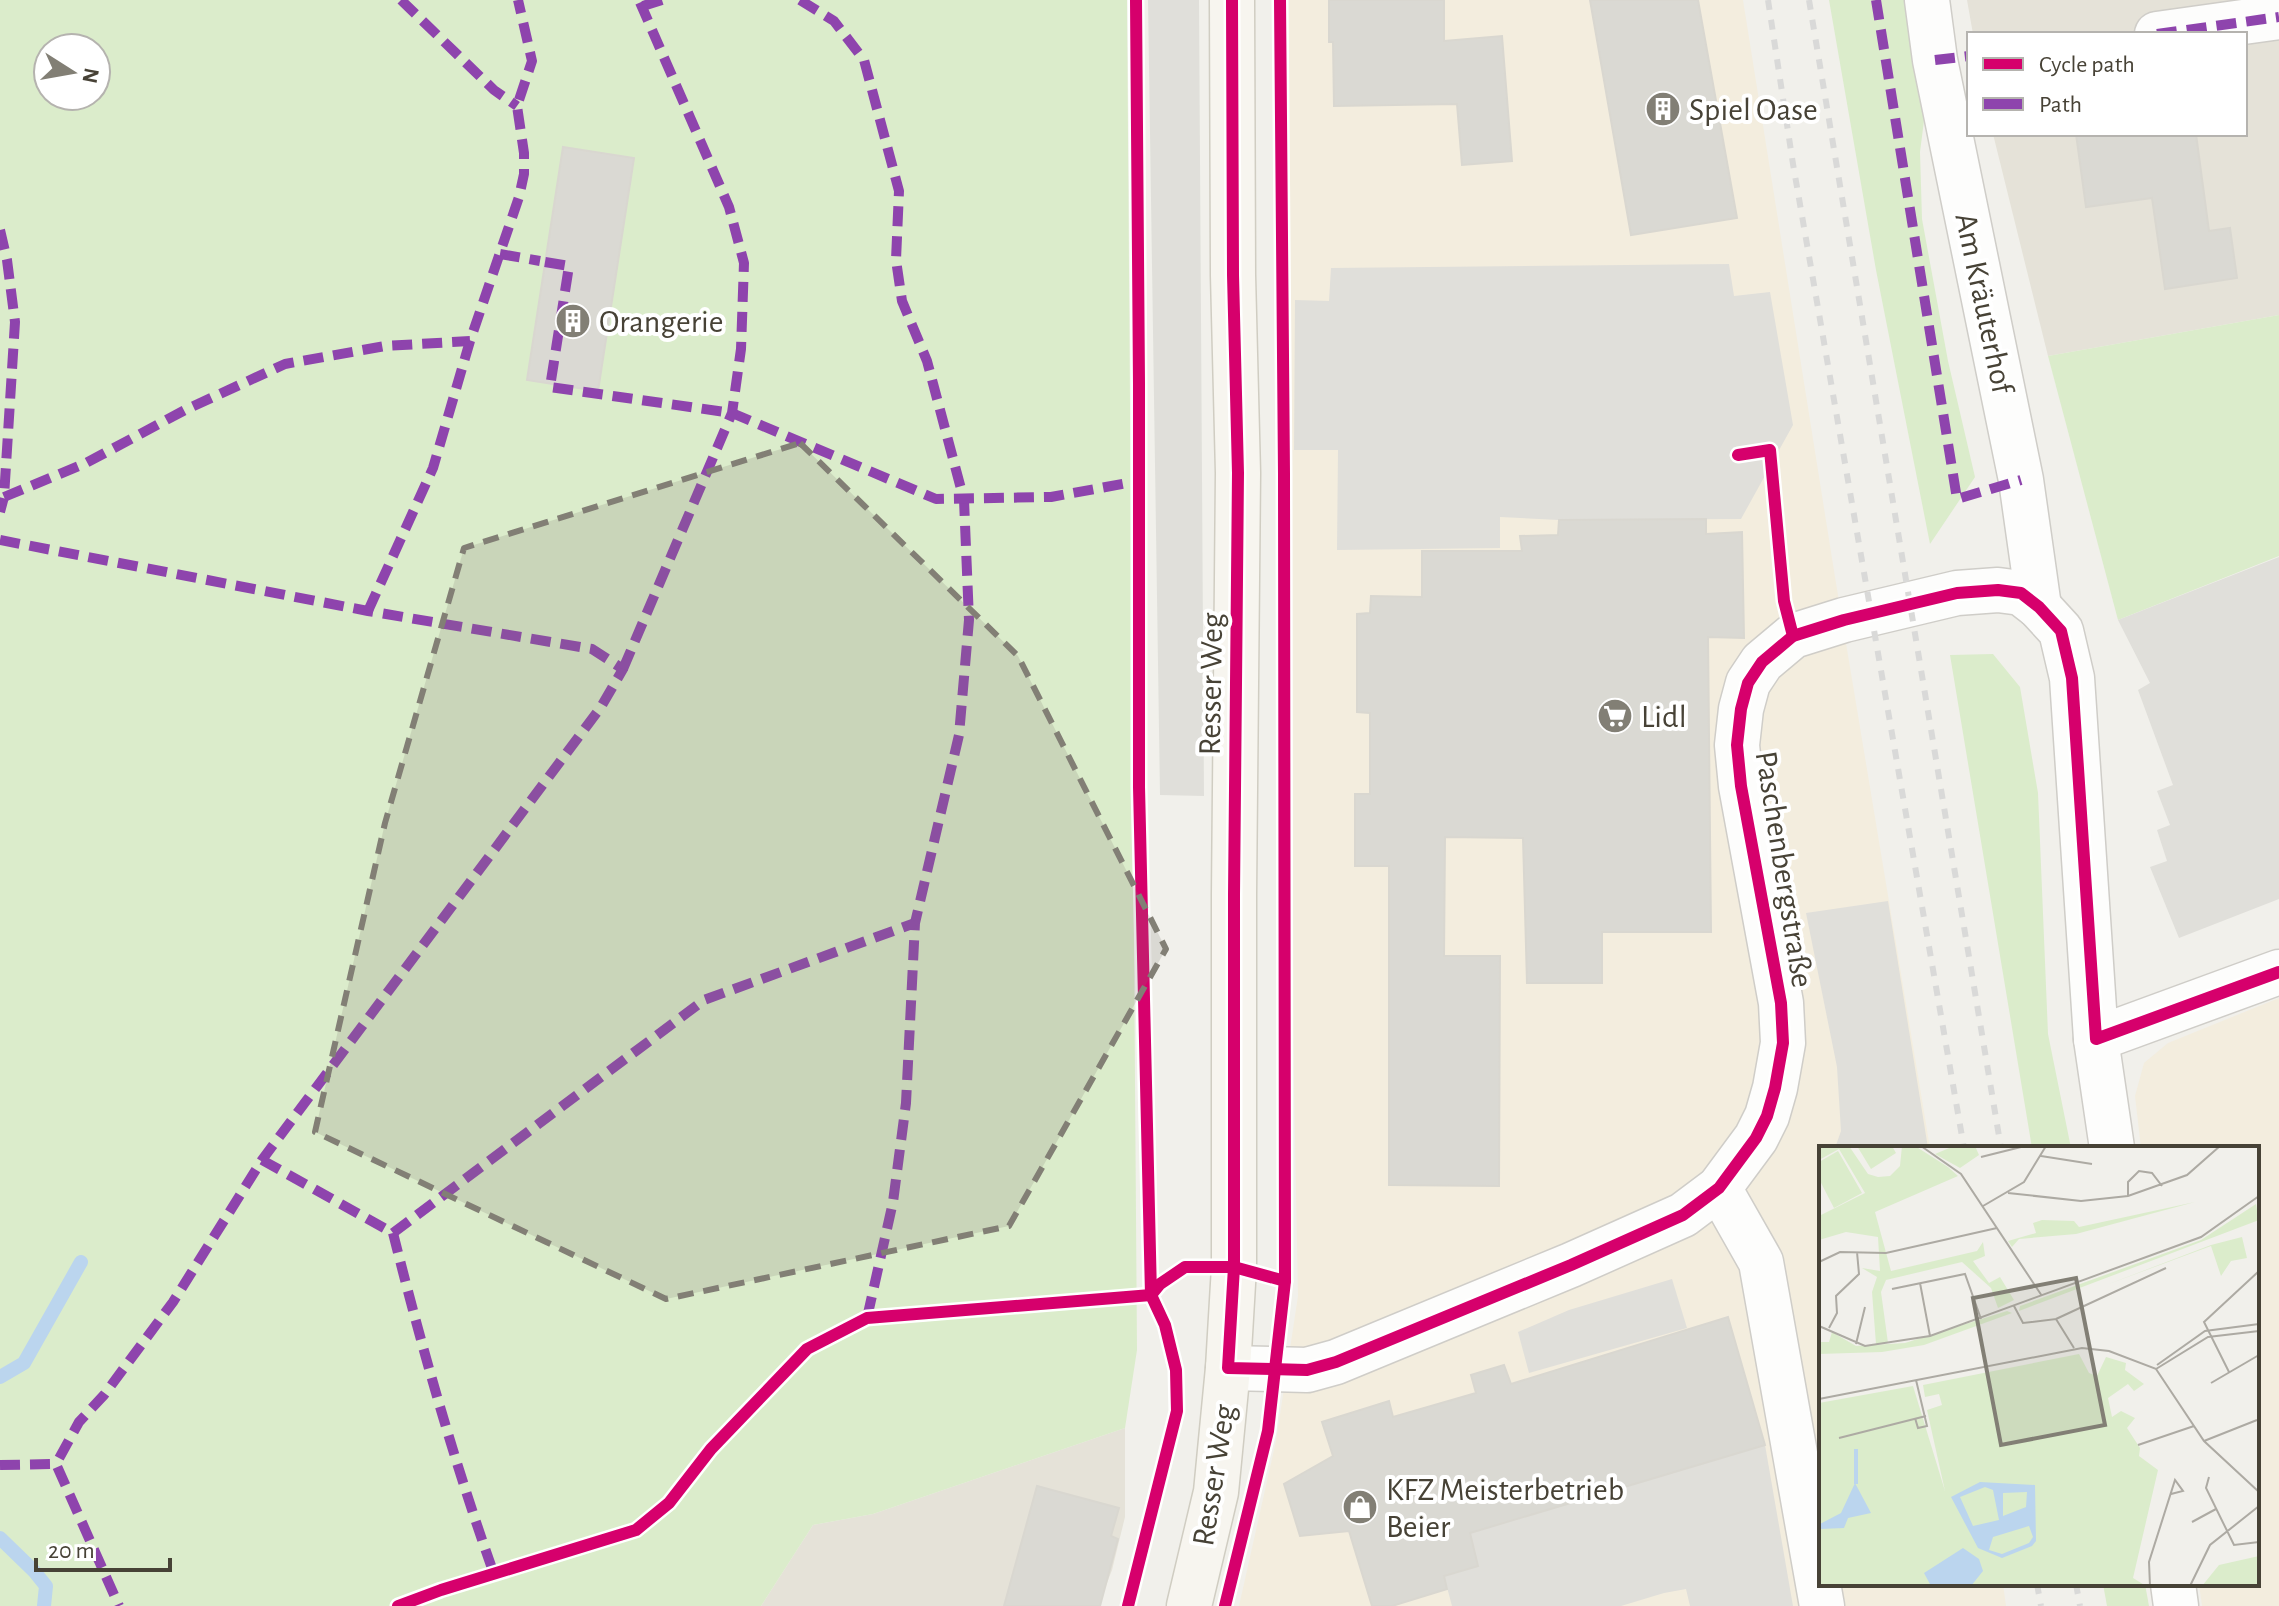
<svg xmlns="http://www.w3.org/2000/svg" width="2279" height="1606" font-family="'Alegreya Sans',sans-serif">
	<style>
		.residential { fill: #e5e2d8 }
		.commercial { fill: #f3edde }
		.green { fill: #dbeccb; fill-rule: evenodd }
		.parking { fill: #e0dfda }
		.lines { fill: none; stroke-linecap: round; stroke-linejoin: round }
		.stream { stroke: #bbd5ee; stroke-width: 14 }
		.building { fill: #dad9d3; stroke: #d9d7d0; stroke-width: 2 }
		.minor-casing { stroke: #cfcdc8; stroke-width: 47 }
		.tertiary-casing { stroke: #cfcdc8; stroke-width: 47 }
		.secondary-casing { stroke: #d0cdc2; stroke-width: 47 }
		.minor { stroke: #fdfdfc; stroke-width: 44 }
		.tertiary { stroke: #fdfdfc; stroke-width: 44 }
		.secondary { stroke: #f7f5ef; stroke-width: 44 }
		.rail { stroke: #d9d9d8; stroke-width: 6; stroke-dasharray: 10 10; stroke-linecap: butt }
		.quiet { stroke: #8e44ad; stroke-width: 10; stroke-dasharray: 20 10; stroke-linecap: butt }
		.cycleway-casing { stroke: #fff; stroke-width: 17 }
		.cycleway { stroke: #d6006c; stroke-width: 12 }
		.marked { fill: #827f75; fill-opacity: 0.2; stroke: #827f75; stroke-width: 6; stroke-dasharray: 16 10; stroke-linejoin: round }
		.labels { text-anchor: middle; stroke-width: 8; stroke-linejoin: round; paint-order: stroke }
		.poi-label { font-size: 32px; fill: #474236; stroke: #fff; text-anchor: start }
		.street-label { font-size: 32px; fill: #474236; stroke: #fff }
		.inset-river { fill: none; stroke: #bbd5ee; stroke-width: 4 }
		.inset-road { fill: none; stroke: #adaaa3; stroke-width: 2 }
		.view { fill: #827f75; fill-opacity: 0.15; stroke: #827f75; stroke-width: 4 }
		.inset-edge { fill: none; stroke: #474236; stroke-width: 4 }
	</style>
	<rect width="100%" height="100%" fill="#f1f0eb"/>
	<g class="residential">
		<path d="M1967,0H2279V315L2048,356L1993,134H2245V34H1973Z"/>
		<path d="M1125,1428V1517L1112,1570L1098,1606H761L813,1525L873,1514Z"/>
	</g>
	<g class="commercial">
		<path d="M1276,0H1743L1835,577L1930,1148H1821V1584H2003L2006,1606H1239L1276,1441L1298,1296L1276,132Z"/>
		<path d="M2279,998V1606H2202L2199,1584H2257V1148H2141L2135,1096L2144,1063L2168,1043Z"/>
	</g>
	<g class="green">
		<path d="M0,0H1127L1137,1350L1125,1428L873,1514L813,1525L761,1606H0ZM48,48H96V96H48Z"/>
		<path d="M1829,0H1912L1926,105L1920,152L1922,219L1948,361L1975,477L1930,544L1876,270Z"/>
		<path d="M2279,315V556L2118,620L2048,356Z"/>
		<path d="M1993,654L2020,687L2038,793L2048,1034L2071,1148H2032L1950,655Z"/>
		<path d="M2103,1584H2145L2149,1606H2107Z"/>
	</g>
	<g class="parking">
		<path d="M1148,0H1199L1204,796L1160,795Z"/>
		<path d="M1729,264L1734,296L1770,292L1793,425L1741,519L1559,520L1500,517V548L1337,550L1338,450H1294L1295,300L1329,301L1331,268Z"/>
		<path d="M2279,557V899L2179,938L2150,867L2167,861L2157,830L2170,825L2157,791L2173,785L2138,690L2150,683L2118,620Z"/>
		<path d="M1888,901L1928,1148H1835L1841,1131L1837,1067L1806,913Z"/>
		<path d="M1672,1279L1687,1328L1529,1373L1518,1332L1569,1310Z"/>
		<path d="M1765,1445L1793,1606H1690L1686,1589L1664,1593L1621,1606H1452L1444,1576L1478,1565L1470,1533Z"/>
	</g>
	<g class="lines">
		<g class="stream">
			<path d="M0,1377L24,1363L81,1262"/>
			<path d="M0,1538L34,1571L46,1586L44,1606"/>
		</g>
	</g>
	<g class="building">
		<path d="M1329,0H1444V41L1502,36L1512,161L1462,165L1457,104L1334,106L1333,42H1329Z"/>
		<path d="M1590,0H1698L1737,218L1631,235Z"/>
		<path d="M2076,134H2196L2209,231L2230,228L2237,278L2165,289L2152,198L2086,207Z"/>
		<path d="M563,147L634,158L598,391L527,380Z"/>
		<path d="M1706,519V534L1742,532L1744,638L1708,637L1711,932H1602V983H1527L1523,838L1445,837L1444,956H1500L1499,1186L1389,1185V866H1355V794H1370V713L1357,712V614L1370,613L1371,596L1422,597V551H1522L1520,536L1558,535L1559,520Z"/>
		<path d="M1728,1317L1765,1445L1470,1533L1478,1566L1444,1576L1447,1589L1392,1606H1372L1349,1531L1300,1536L1284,1484L1333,1456L1322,1422L1389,1401L1393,1417L1476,1393L1471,1375L1504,1365L1511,1384Z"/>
		<path d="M1037,1486L1119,1508L1111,1536L1118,1539L1100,1606H1004Z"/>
	</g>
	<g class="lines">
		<defs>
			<g id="minor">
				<path d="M1927,0L1935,60L2021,480L2039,607"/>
				<path d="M2157,34L2279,17"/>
				<path d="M2096,1039L2279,972"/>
				<path d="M1719,1188L1761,1262L1822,1606"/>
			</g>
			<g id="tertiary">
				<path d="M1228,1368L1307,1370L1336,1362L1571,1265L1683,1215L1719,1188L1756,1138L1767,1116L1775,1088L1783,1043L1781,1003L1741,786L1737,745L1741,709L1748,683L1762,662L1793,636L1844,620L1957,593L1998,590L2021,593L2039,607L2061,631L2072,678L2096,1039L2112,1148"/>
				<path d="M2173,1584L2176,1606"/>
			</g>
			<path id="secondary" d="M1189,1606L1216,1492L1228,1368L1234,1267V895L1238,473L1233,275L1232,0"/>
		</defs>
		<use href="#minor" class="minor-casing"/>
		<use href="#tertiary" class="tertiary-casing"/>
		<use href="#secondary" class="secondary-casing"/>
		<use href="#minor" class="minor"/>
		<use href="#tertiary" class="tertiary"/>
		<use href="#secondary" class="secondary"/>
		<g class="rail">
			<path d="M1768,0L1793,164L1964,1148"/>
			<path d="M1809,0L2001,1148"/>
			<path d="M2037,1584L2041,1606"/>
			<path d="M2076,1584L2080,1606"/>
		</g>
		<g class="quiet">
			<path d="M401,0L494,90L517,106"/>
			<path d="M800,0L834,21L864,60L899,191L896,260L902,301L927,361L964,500L969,620L959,735L915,923L906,1103L893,1202L867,1318"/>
			<path d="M1876,0L1957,499L2021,480"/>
			<path d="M643,6L662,0"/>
			<path d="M2157,34L2279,17"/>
			<path d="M1935,60L1969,56"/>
			<path d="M0,230L7,260L15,322L4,497L0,512"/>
			<path d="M500,254L540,261"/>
			<path d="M545,262L569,266L550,387L732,413L936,499L1051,497L1139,481"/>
			<path d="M4,497L86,463L185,410L285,364L385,346L470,341"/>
			<path d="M0,540L368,611L592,649L623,669L601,707L262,1160L173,1302L104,1395L79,1422L56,1464L119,1606"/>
			<path d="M368,611L433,468L470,341L519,197L524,174V153L517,106L532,61L518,0"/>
			<path d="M623,669L732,413L741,349L744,263L729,207L639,0"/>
			<path d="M262,1160L393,1233C422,1348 454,1462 494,1574"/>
			<path d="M393,1233L704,1000L915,923"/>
			<path d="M0,1465L56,1464"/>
		</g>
		<defs>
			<g id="cycleway">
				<path d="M1232,0L1233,275L1238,473L1234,895V1267L1228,1368L1307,1370L1336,1362L1571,1265L1683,1215L1719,1188L1756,1138L1767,1116L1775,1088L1783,1043L1781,1003L1741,786L1737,745L1741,709L1748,683L1762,662L1793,636L1844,620L1957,593L1998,590L2021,593L2039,607L2061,631L2072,678L2096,1039L2279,972"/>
				<path d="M1738,455L1770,450L1784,601L1793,636"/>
				<path d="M398,1606L441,1590L636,1530L669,1503L711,1449L807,1349L867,1318L1151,1295L1160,1284L1185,1267H1234L1285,1281"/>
				<path d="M1128,1606L1177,1411L1176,1370L1165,1325L1151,1295L1139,787V384L1136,0"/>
				<path d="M1225,1606L1268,1431L1285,1281L1284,474L1280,0"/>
			</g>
		</defs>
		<use href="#cycleway" class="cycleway-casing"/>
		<use href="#cycleway" class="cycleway"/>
	</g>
	<path class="marked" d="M800,443L1018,656L1166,949L1009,1226L666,1299L315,1132L385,823L464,548Z"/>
	<defs>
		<symbol id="building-disc" viewBox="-11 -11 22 22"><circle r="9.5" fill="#827f75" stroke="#fff"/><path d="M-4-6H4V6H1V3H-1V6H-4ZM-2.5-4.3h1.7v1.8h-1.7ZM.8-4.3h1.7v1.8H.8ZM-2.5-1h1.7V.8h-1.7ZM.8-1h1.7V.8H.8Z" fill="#fff"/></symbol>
		<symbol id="supermarket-disc" viewBox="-11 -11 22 22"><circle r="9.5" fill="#827f75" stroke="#fff"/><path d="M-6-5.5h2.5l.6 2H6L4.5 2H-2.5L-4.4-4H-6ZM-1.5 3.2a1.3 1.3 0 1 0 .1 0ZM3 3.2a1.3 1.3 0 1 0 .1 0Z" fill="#fff"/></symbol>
		<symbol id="shop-disc" viewBox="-11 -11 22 22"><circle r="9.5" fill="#827f75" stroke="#fff"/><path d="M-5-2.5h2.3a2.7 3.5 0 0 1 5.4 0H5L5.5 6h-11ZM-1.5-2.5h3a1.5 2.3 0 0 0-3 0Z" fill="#fff"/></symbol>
	</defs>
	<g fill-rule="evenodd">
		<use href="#building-disc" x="1643" y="89" width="40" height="40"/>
		<use href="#building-disc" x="553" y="301" width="40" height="40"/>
		<use href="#supermarket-disc" x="1595" y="696" width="40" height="40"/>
		<use href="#shop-disc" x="1340" y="1487" width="40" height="40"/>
	</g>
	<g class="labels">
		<g class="poi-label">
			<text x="1689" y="120">Spiel Oase</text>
			<text x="599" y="332">Orangerie</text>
			<text x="1641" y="727">Lidl</text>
			<text x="1386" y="1500">KFZ Meisterbetrieb<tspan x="1386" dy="37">Beier</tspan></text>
		</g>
		<g class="street-label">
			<text transform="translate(1985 303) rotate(78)" y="11">Am Kräuterhof</text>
			<text transform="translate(1210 684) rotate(-89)" y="11">Resser Weg</text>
			<text transform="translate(1785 869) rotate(81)" y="11">Paschenbergstraße</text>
			<text transform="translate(1213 1475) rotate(-81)" y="11">Resser Weg</text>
		</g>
	</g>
	<g transform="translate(1819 1146)">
		<rect width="440" height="440" fill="#f1f0eb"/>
		<path d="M0,0H30L49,28L59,31L71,30L81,20L83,0H96L129,21L139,30L56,66L72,125L158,105L164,96L166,110L154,115L170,137L181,131L195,154L179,162L172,142L143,116L67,134L62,146L69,197L57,198L53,146L58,131L43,122L61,125L59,91L27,86L0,94V70L46,47L20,3L0,14ZM38,0H73L77,7L52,23ZM135,0H156L160,9L141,22L116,8ZM19,5L43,47L15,62L0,33V16ZM376,56L257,88L200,93L193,101L189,95L217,87L214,77L223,74L255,75L260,81ZM437,58L440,74L200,165L201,160L382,94ZM423,91L428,112L412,115L402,130L392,100L287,139L392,99ZM188,165L193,167L105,199L63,206L0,208V196H10L13,186L37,200L86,197ZM260,208L270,227L278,230L287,211L307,217L306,224L325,238L315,245L309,238L289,252L293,271L302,265L316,272L308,282L321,302L320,310L339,324L314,432L327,440H0V257L94,240L126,345L108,264L123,259L120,248L106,251L104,239ZM440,410V440H383L400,419Z" fill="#dbeccb"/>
		<path d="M161,336L216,339L217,395L213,400L183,412L159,402L132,351ZM166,341L174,344L180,374L154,380L141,351ZM208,346L207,361L184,370V347ZM210,380L214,391L210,397L183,408L170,404L174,391ZM36,337L52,367L29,372L25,382L1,383V378L22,367ZM144,402L160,413L164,425L152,440H112L105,427Z" fill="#bbd5ee" fill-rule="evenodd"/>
		<path class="inset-river" d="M37,303V338"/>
		<path class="inset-road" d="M102,0L142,28L223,150M222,10L273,18M162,11L206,0M189,47L262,55L309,50L368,29L401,0M309,50V36L320,25L333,27L343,40M164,60L205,36L227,0M0,116L21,106L67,107L178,82M101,137L111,190M73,143L146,128L162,173M195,160L204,177L237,173L255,202M237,173L347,122M0,180L46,200L111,190L382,91L440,50M10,182L18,167L17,150L40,128L38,106M37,198L46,161M338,219L386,185L440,178M337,223L385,295L440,346M410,226L385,176L440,125M392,237L440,209M0,253L263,202L290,205L337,223L389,191L440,185M96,272L99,282L108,280L97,234M20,292L107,270M385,295L438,274M319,299L375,280M390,331L387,342L415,399L440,396M373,376L397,363M331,440L330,416L356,334L364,345L352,348M371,440L391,399L440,360"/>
		<path class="view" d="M257,132L286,279L182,299L154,152Z"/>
		<rect width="440" height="440" class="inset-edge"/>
	</g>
	<rect x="1967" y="32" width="280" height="104" fill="#ffffff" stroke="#b5b3af" stroke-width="2"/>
	<rect x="1983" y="58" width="40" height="12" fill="#d6006c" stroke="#b5b3af" stroke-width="2"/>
	<text x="2039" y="72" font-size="24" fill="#474236">Cycle path</text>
	<rect x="1983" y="98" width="40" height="12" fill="#8e44ad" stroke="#b5b3af" stroke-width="2"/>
	<text x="2039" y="112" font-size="24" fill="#474236">Path</text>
	<g transform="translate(72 72) rotate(101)"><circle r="38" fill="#ffffff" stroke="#b5b3af" stroke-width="2"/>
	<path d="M0-6L14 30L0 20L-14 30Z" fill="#827f75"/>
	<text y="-12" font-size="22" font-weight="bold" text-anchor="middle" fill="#474236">N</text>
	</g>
	<path d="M36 1558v12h134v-12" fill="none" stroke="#474236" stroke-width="4"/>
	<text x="48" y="1558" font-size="24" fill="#474236" stroke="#ffffff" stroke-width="6" paint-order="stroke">20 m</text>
</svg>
